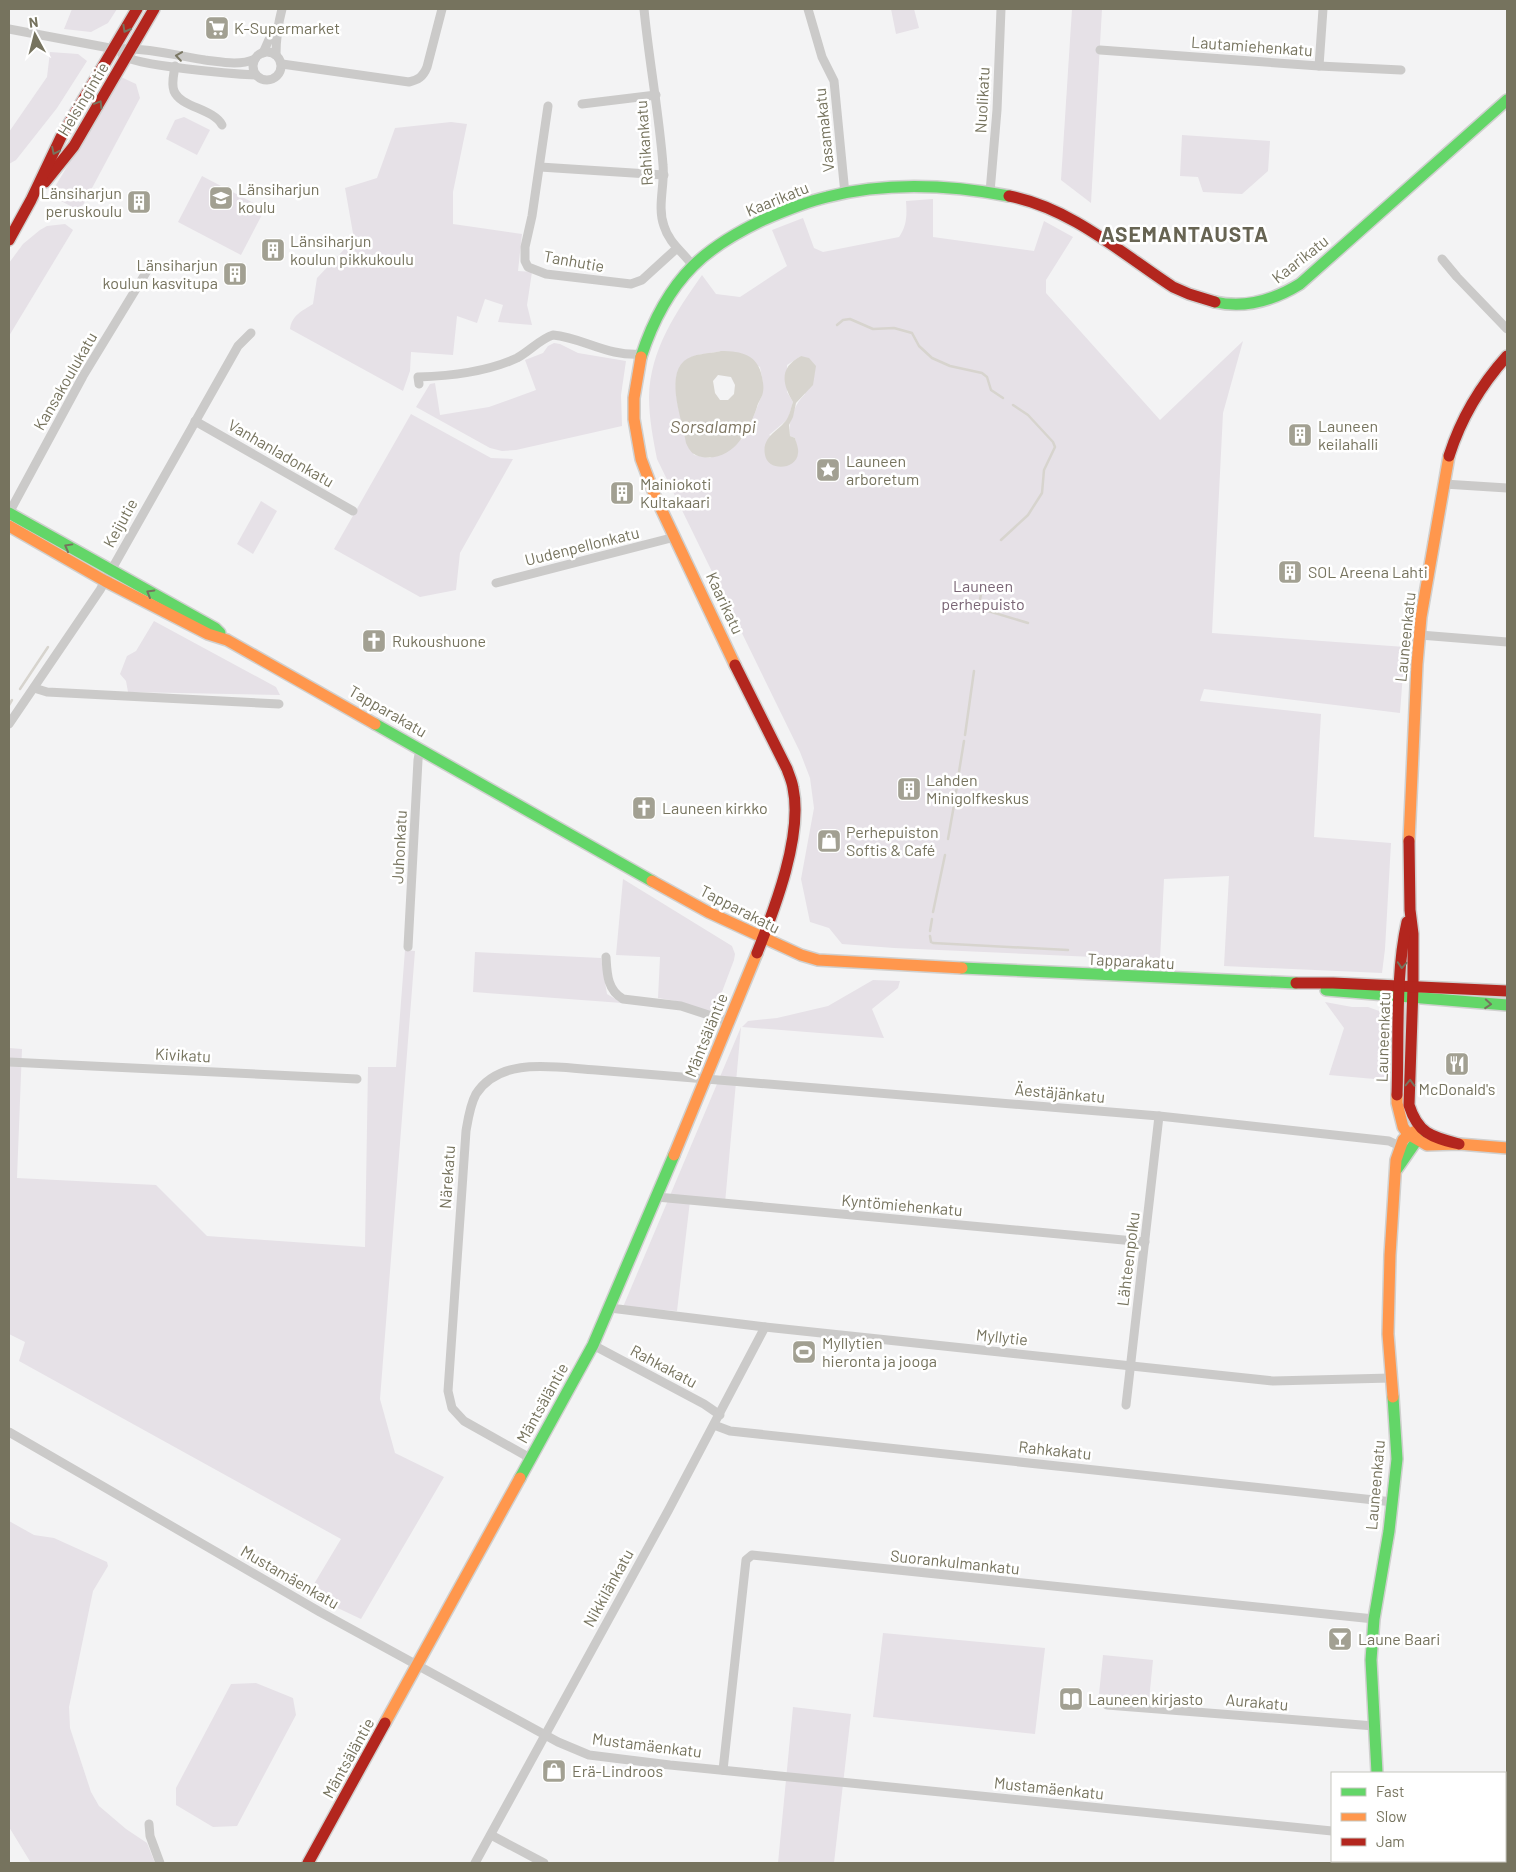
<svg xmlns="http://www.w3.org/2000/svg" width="1516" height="1872" font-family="Barlow,sans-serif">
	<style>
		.green { fill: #e6e1e7; fill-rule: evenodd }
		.water { fill: #d7d4ce; fill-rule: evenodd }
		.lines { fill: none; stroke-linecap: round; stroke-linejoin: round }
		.stream { stroke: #d7d4ce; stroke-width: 2.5 }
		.fast-casing { stroke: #d0d0cf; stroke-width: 14 }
		.slow-casing { stroke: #d0d0cf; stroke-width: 14 }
		.jam-casing { stroke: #d0d0cf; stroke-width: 14 }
		.street { stroke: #cbcac9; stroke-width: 9 }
		.fast { stroke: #63d668; stroke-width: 11 }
		.slow { stroke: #ff974d; stroke-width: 11 }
		.jam { stroke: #b3261e; stroke-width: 11 }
		.oneway { stroke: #76735e }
		.oneway2 { stroke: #7a7763 }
		.labels { text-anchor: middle; stroke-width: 5; stroke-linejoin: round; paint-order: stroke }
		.poi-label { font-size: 16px; fill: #76735e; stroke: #fff; text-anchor: start }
		.street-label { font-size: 16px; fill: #76735e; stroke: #fff }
		.park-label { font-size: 16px; fill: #796474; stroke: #fff }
		.water-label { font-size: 18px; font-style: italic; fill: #7e7662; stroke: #fff }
		.district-label { font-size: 21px; font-weight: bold; letter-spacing: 1px; fill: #676453; stroke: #fff }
	</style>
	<rect width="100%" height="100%" fill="#f3f3f4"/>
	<g class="green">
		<path d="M72,9H117L108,23L91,32L64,29Z"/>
		<path d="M891,9H914L919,28L896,34Z"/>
		<path d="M1072,9H1102L1091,203L1061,180Z"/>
		<path d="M50,52L78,54L87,61L57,108L16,160L9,164V132L47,77Z"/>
		<path d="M121,77L136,84L140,98L83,205L76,209L50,195Z"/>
		<path d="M184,117L210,130L197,155L166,139L175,120Z"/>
		<path d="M451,122L467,124L453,192V224L522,234L518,271L532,272L527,305L532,325L498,322L503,305L485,299L477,323L457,316L453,355L411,352L410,371L403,391L290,329C292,315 302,311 313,304L317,278L354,239L345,188L377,178L395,128Z"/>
		<path d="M1182,135L1270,141L1268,171L1242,194L1203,192L1198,177L1180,176Z"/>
		<path d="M202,176L265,209L241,255L178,222Z"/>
		<path d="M933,199V237L1034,251L1044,221L1073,237L1046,280V293L1160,420L1243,341L1223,413L1212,633L1405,647L1400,713L1204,689L1200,701L1321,714L1314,837L1391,843L1385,949L1382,973L1224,966L1229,876L1164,879L1160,960L894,948L842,944L829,928L810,922L801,879L814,808L810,778L800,752L657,459C653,438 649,418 649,397C650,350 676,312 702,275L716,294L740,297L787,266L772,230L803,218L814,248L823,252L899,237C907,226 907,214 906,201ZM721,351L736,353L760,367L763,383L762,395L752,420L742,439L710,458L694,455C686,435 664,380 684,362C693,353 710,354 721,351ZM801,356L805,394C794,405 788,421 790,436L795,438L797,447L769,435L788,419L793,402L787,392V365Z"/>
		<path d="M65,224L73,230L9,336V263L23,244L40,230L47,226Z"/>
		<path d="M554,343L560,344L578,353L626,361L621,395L622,426L516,450L502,451L490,448L416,407L430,384L435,383L440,415L489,407L536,390L525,360L543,353L548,346Z"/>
		<path d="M411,414L491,458L513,459L460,553L456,590L420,597L334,549Z"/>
		<path d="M261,501L277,511L253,554L237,544Z"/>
		<path d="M154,621L276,687L280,695L128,692L126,681L120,674L127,656L136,651Z"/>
		<path d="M623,879L732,946L735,954L734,960L714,1013L676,1001L658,998L660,957L616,955Z"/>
		<path d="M405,950L415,951L380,1399L395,1453L444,1477L361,1619L308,1594L341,1539L19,1361L25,1342L9,1334V1048L22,1049L17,1178L156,1185L207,1236L365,1247L368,1067H396Z"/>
		<path d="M475,952L601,958L607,994L622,1003L473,992Z"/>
		<path d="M873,980L900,981L898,988L872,1009L884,1038L742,1027L748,1021L777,1018L828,1006Z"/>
		<path d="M1325,1002L1352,1007H1368L1382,1012L1387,1022C1382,1042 1383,1059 1386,1080L1329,1075L1344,1028Z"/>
		<path d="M741,1027L725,1203L690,1201L677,1311L623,1307Z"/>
		<path d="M9,1521L34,1535L54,1538L107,1562L108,1566L93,1591L69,1707L70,1728L91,1792L99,1806L126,1829L147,1843L155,1863H31L9,1827Z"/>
		<path d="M883,1633L1045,1648L1035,1734L873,1717Z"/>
		<path d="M1103,1655L1153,1660L1149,1700L1099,1694Z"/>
		<path d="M256,1683L293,1698L296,1715L237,1826L213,1827L176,1805V1788L231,1684Z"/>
		<path d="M793,1707L851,1714L834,1863H778Z"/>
	</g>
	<g class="water">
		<path d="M721,351C742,351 758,355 762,377C763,382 764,387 763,392C762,398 758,402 757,407C749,431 733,462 702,457C693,455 690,452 686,443C683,422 665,378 684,361C693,353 709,354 721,351ZM718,375L731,377L735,385L734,394L728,400H720L715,393L713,381Z"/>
		<path d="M801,356L809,358L816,366L813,385L796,403L793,417L789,425L790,436L795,438C796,442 799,449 798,453C797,470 768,472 765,455C761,435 782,430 788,417C790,413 791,407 793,402C782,383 779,368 801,356Z"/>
	</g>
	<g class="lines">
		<g class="stream">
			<path d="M837,325L843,320L850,319L873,329L894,328L912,333L919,346L932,358L950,366L982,373L987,377L991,390L1003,398"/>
			<path d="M1001,540L1028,515L1042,493L1044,470L1055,447L1053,442L1028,415L1013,405"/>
			<path d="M978,608L1028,623"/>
			<path d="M978,610L982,589"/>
			<path d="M20,689L48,647"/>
			<path d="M9,705L12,700"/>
			<path d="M965,735L974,671"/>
			<path d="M958,778L964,741"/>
			<path d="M955,796L957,787"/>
			<path d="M948,839L954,805"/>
			<path d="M933,912L945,855"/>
			<path d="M930,931L932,919"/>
			<path d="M930,936L931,942L933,943L1068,950"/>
		</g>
		<defs>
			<g id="fast">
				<path d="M1215,302C1246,309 1274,300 1300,284L1507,100"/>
				<path d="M641,357C652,323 668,291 693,266C713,246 738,232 763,220C784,211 805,202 827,197C885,182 950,185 1009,196"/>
				<path d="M9,513L215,628L220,633"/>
				<path d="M375,724L652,881"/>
				<path d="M962,968L1296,983"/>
				<path d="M1326,990L1507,1005"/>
				<path d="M1397,1169L1417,1140L1419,1132"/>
				<path d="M520,1478L593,1345L674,1155"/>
				<path d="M1377,1773L1371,1660L1374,1619L1389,1531L1397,1459L1393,1397"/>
				<path d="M1377,1861V1863"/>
			</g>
			<g id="slow">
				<path d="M641,357L634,398V419L641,459L655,496L735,665"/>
				<path d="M9,526L105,581L208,634L227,640L375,724"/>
				<path d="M1409,841L1417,664L1421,617L1449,456"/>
				<path d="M652,881L708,912L801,955L818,960L962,968"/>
				<path d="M1397,1095V1103L1403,1127L1408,1134L1427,1145L1459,1144L1507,1148"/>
				<path d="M674,1155L757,953"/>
				<path d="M1393,1397L1388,1334L1390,1255L1396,1160L1403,1140L1409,1134L1420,1129"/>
				<path d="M385,1723L520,1478"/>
			</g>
			<g id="jam">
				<path d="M45,182L74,146L154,9"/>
				<path d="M1009,196C1071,208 1121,253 1173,287L1189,294L1215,302"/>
				<path d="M9,240L31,200L61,137L137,9"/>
				<path d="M1449,456C1461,418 1480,386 1507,356"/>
				<path d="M735,665L787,769C789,775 792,781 793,788C803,835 775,908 757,953"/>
				<path d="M1409,841L1410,910L1413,934V987L1409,1105C1418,1134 1432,1137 1459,1144"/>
				<path d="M1296,983H1333L1507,991"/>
				<path d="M1397,1095C1399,1041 1395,974 1407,922"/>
				<path d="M308,1863L385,1723"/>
			</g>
		</defs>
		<use href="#fast" class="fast-casing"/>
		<use href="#slow" class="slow-casing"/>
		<use href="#jam" class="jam-casing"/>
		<g class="street">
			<path d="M644,9C649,61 659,113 663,165C665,185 657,207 664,226C669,243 683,252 693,266"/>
			<path d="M808,9L822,57L834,81L845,194"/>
			<path d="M9,29L115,49C144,47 175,55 205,60C222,62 239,66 255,59"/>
			<path d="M1100,50L1319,66L1401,70"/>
			<circle cx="267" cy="66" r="14"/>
			<path d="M263,53L271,35L277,27"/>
			<path d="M122,55C135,66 234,74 256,75"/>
			<path d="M276,55C276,40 278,24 282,9"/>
			<path d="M282,64L409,82C418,80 423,77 427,67L442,9"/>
			<path d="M175,66C174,74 171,83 174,91C181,108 213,108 222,125"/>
			<path d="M1319,66L1323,9"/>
			<path d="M582,104L656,95"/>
			<path d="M548,106L532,216L525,247V261L528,267L546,274L631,284L642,280L676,249"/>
			<path d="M540,167L664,175"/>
			<path d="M990,192L997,110L1001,9"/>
			<path d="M1442,259L1457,277L1507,329"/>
			<path d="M419,384L418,377C452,376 487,372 517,358C530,351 540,339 553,335C584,338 608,357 642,354"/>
			<path d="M195,421L353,511"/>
			<path d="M1444,484L1507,488"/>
			<path d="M9,513L83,376L150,266"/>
			<path d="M496,583L675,537"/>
			<path d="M1420,635L1507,642"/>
			<path d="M34,688L47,692L279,704"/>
			<path d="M9,724L100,590L238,346L251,333"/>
			<path d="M408,947L418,760L420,749"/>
			<path d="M606,957C607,973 607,990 623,999L681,1006L730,1022"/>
			<path d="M9,1062L357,1079"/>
			<path d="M657,1197L1145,1242"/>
			<path d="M610,1308L765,1327L1273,1381L1391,1378"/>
			<path d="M593,1345L704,1404L720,1415"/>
			<path d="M1126,1405L1159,1116"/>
			<path d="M714,1425L730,1431L1393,1502"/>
			<path d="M9,1432L320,1612L558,1742L589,1755L670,1765L1332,1831"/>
			<path d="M530,1458L464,1421L452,1408L448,1391L466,1131C468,1119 470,1105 476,1094C501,1055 558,1068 596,1070L1159,1116L1389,1141L1404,1148"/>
			<path d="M1107,1705L1374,1726"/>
			<path d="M723,1770L746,1560L752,1555L1374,1619"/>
			<path d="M149,1824L150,1836L160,1863"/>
			<path d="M491,1835L544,1863"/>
			<path d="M1505,1836H1507"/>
			<path d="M475,1863L668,1511L765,1327"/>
		</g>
		<use href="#fast" class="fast"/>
		<use href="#slow" class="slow"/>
		<use href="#jam" class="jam"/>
	</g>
	<defs><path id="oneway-chevron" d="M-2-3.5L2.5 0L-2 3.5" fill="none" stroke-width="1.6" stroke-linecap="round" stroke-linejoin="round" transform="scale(1.25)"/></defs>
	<g class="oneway">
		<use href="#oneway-chevron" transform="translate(126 29) rotate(119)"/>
		<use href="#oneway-chevron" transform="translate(99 104) rotate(-59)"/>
		<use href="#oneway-chevron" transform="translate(55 151) rotate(116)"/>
		<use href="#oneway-chevron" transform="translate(68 547) rotate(-151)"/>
		<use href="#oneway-chevron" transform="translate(150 593) rotate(-150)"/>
		<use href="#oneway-chevron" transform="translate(1402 965) rotate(94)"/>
		<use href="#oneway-chevron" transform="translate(1488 1004) rotate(4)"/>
		<use href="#oneway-chevron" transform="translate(1410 1083) rotate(-88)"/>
	</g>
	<use class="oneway2" href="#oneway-chevron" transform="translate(179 56) rotate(-172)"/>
	<defs>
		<symbol id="supermarket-square" viewBox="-11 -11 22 22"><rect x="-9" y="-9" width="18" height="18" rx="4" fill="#a2a092" stroke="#fff"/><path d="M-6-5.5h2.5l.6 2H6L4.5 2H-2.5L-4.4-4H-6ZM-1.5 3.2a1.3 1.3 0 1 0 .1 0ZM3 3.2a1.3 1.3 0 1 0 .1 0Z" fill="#fff"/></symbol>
		<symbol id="school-square" viewBox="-11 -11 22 22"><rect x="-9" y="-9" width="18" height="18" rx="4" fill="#a2a092" stroke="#fff"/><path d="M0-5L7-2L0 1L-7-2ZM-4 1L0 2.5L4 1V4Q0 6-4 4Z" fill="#fff"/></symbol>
		<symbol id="building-square" viewBox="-11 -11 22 22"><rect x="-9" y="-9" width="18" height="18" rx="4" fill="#a2a092" stroke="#fff"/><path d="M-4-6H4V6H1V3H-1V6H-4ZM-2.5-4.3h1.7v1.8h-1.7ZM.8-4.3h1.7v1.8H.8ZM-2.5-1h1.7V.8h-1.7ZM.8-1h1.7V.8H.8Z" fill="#fff"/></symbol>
		<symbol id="sight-square" viewBox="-11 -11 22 22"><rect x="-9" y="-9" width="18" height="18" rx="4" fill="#a2a092" stroke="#fff"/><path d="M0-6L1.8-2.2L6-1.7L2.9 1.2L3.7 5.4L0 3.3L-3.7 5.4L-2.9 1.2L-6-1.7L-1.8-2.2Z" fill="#fff"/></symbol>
		<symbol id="church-square" viewBox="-11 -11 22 22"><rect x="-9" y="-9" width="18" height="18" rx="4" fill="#a2a092" stroke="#fff"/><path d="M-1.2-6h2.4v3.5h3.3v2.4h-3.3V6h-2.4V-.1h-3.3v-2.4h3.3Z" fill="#fff"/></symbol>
		<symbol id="shop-square" viewBox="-11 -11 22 22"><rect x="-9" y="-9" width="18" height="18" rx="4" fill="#a2a092" stroke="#fff"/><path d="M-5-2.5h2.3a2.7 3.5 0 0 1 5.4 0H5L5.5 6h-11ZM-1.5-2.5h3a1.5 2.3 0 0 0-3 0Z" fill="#fff"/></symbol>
		<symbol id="restaurant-square" viewBox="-11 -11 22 22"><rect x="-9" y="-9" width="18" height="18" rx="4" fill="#a2a092" stroke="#fff"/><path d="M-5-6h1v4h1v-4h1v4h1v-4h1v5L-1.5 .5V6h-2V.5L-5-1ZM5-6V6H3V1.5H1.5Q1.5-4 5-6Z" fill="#fff"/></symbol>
		<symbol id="stadium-square" viewBox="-11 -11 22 22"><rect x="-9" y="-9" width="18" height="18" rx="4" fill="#a2a092" stroke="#fff"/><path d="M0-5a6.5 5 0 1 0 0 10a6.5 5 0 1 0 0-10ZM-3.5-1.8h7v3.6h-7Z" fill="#fff"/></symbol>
		<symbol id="bar-square" viewBox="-11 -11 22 22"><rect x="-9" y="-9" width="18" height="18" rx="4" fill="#a2a092" stroke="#fff"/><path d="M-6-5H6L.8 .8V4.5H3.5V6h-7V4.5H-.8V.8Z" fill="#fff"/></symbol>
		<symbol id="library-square" viewBox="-11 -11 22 22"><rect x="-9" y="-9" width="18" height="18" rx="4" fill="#a2a092" stroke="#fff"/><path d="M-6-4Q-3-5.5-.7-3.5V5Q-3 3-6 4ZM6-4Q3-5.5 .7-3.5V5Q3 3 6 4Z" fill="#fff"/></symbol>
	</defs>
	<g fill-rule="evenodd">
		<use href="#supermarket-square" x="203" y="14" width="28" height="28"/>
		<use href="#school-square" x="207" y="184" width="28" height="28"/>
		<use href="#building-square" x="125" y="188" width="28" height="28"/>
		<use href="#building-square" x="259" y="236" width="28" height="28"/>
		<use href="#building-square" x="221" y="260" width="28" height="28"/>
		<use href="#building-square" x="1286" y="421" width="28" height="28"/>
		<use href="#sight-square" x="814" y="456" width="28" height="28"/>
		<use href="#building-square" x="608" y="479" width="28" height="28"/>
		<use href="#building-square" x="1276" y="558" width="28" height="28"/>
		<use href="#church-square" x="360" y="627" width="28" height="28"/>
		<use href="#building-square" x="895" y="775" width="28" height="28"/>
		<use href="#church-square" x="630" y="794" width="28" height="28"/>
		<use href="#shop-square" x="815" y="827" width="28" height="28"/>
		<use href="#restaurant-square" x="1443" y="1050" width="28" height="28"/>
		<use href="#stadium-square" x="790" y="1338" width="28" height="28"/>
		<use href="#bar-square" x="1326" y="1625" width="28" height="28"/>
		<use href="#library-square" x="1057" y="1685" width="28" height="28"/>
		<use href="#shop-square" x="540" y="1757" width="28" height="28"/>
	</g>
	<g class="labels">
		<g class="poi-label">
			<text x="234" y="34">K-Supermarket</text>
			<text x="238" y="195">Länsiharjun<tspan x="238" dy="18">koulu</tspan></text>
			<text x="122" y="199" text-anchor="end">Länsiharjun<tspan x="122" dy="18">peruskoulu</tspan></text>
			<text x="290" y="247">Länsiharjun<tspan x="290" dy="18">koulun pikkukoulu</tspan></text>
			<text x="218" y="271" text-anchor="end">Länsiharjun<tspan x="218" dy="18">koulun kasvitupa</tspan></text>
			<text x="1318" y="432">Launeen<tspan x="1318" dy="18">keilahalli</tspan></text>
			<text x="846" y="467">Launeen<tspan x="846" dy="18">arboretum</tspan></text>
			<text x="640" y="490">Mainiokoti<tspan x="640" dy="18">Kultakaari</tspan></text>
			<text x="1308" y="578">SOL Areena Lahti</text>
			<text x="392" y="647">Rukoushuone</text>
			<text x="926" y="786">Lahden<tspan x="926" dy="18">Minigolfkeskus</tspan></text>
			<text x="662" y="814">Launeen kirkko</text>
			<text x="846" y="838">Perhepuiston<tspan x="846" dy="18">Softis &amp; Café</tspan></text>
			<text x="1457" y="1095" text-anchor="middle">McDonald's</text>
			<text x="822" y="1349">Myllytien<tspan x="822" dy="18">hieronta ja jooga</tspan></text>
			<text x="1358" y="1645">Laune Baari</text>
			<text x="1088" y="1705">Launeen kirjasto</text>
			<text x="572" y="1777">Erä-Lindroos</text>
		</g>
		<g class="street-label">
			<text transform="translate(1252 46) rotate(4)" y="6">Lautamiehenkatu</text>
			<text transform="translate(83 99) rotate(-59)" y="6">Helsingintie</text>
			<text transform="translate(982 100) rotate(-87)" y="6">Nuolikatu</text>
			<text transform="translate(824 130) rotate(-96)" y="6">Vasamakatu</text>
			<text transform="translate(644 143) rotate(-94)" y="6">Rahikankatu</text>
			<text transform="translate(777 199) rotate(-22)" y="6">Kaarikatu</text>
			<text transform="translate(1300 259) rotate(-38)" y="6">Kaarikatu</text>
			<text transform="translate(574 261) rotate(10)" y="6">Tanhutie</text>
			<text transform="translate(65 381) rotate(-60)" y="6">Kansakoulukatu</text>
			<text transform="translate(281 453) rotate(30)" y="6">Vanhanladonkatu</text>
			<text transform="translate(120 523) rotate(-61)" y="6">Keijutie</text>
			<text transform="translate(582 546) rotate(-14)" y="6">Uudenpellonkatu</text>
			<text transform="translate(725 603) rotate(65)" y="6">Kaarikatu</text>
			<text transform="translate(1405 637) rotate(-84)" y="6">Launeenkatu</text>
			<text transform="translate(388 711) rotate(30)" y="6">Tapparakatu</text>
			<text transform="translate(399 847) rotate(-87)" y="6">Juhonkatu</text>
			<text transform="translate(740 909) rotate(27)" y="6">Tapparakatu</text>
			<text transform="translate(1131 961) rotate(3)" y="6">Tapparakatu</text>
			<text transform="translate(706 1035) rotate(-68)" y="6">Mäntsäläntie</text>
			<text transform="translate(1383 1037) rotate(-88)" y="6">Launeenkatu</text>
			<text transform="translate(183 1055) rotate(3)" y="6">Kivikatu</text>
			<text transform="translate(1060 1093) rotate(5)" y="6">Äestäjänkatu</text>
			<text transform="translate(447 1177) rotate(-86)" y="6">Närekatu</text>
			<text transform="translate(902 1205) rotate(5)" y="6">Kyntömiehenkatu</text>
			<text transform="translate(1128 1259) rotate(-83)" y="6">Lähteenpolku</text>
			<text transform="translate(1002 1337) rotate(6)" y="6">Myllytie</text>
			<text transform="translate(664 1366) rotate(28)" y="6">Rahkakatu</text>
			<text transform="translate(542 1403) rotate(-61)" y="6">Mäntsäläntie</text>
			<text transform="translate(1055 1450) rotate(6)" y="6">Rahkakatu</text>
			<text transform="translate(1375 1485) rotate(-85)" y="6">Launeenkatu</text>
			<text transform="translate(955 1562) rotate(6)" y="6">Suorankulmankatu</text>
			<text transform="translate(290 1577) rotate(30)" y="6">Mustamäenkatu</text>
			<text transform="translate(608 1588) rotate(-61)" y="6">Nikkilänkatu</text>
			<text transform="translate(1257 1702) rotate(5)" y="6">Aurakatu</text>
			<text transform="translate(647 1745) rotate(7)" y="6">Mustamäenkatu</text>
			<text transform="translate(348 1758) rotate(-61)" y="6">Mäntsäläntie</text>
			<text transform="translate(1049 1788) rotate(6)" y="6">Mustamäenkatu</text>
		</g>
		<g class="park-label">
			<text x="983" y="592">Launeen<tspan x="983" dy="18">perhepuisto</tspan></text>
		</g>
		<g class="water-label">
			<text x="713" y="433">Sorsalampi</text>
		</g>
		<g class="district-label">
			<text x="1185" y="242">ASEMANTAUSTA</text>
		</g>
	</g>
	<rect width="1516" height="1872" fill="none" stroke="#76735e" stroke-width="20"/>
	<rect x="1331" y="1772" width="175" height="90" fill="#ffffff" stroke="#c8c7bf"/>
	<rect x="1341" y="1788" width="25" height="8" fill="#63d668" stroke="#c8c7bf"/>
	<text x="1376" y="1797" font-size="15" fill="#76735e">Fast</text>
	<rect x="1341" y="1813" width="25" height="8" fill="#ff974d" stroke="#c8c7bf"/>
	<text x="1376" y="1822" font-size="15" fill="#76735e">Slow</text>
	<rect x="1341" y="1838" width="25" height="8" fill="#b3261e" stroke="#c8c7bf"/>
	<text x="1376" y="1847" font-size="15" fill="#76735e">Jam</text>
	<g transform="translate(35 35) rotate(353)" stroke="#ffffff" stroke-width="4" paint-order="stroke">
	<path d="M0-4L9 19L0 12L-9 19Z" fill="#76735e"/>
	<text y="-8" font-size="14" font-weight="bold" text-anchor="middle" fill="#76735e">N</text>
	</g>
</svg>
